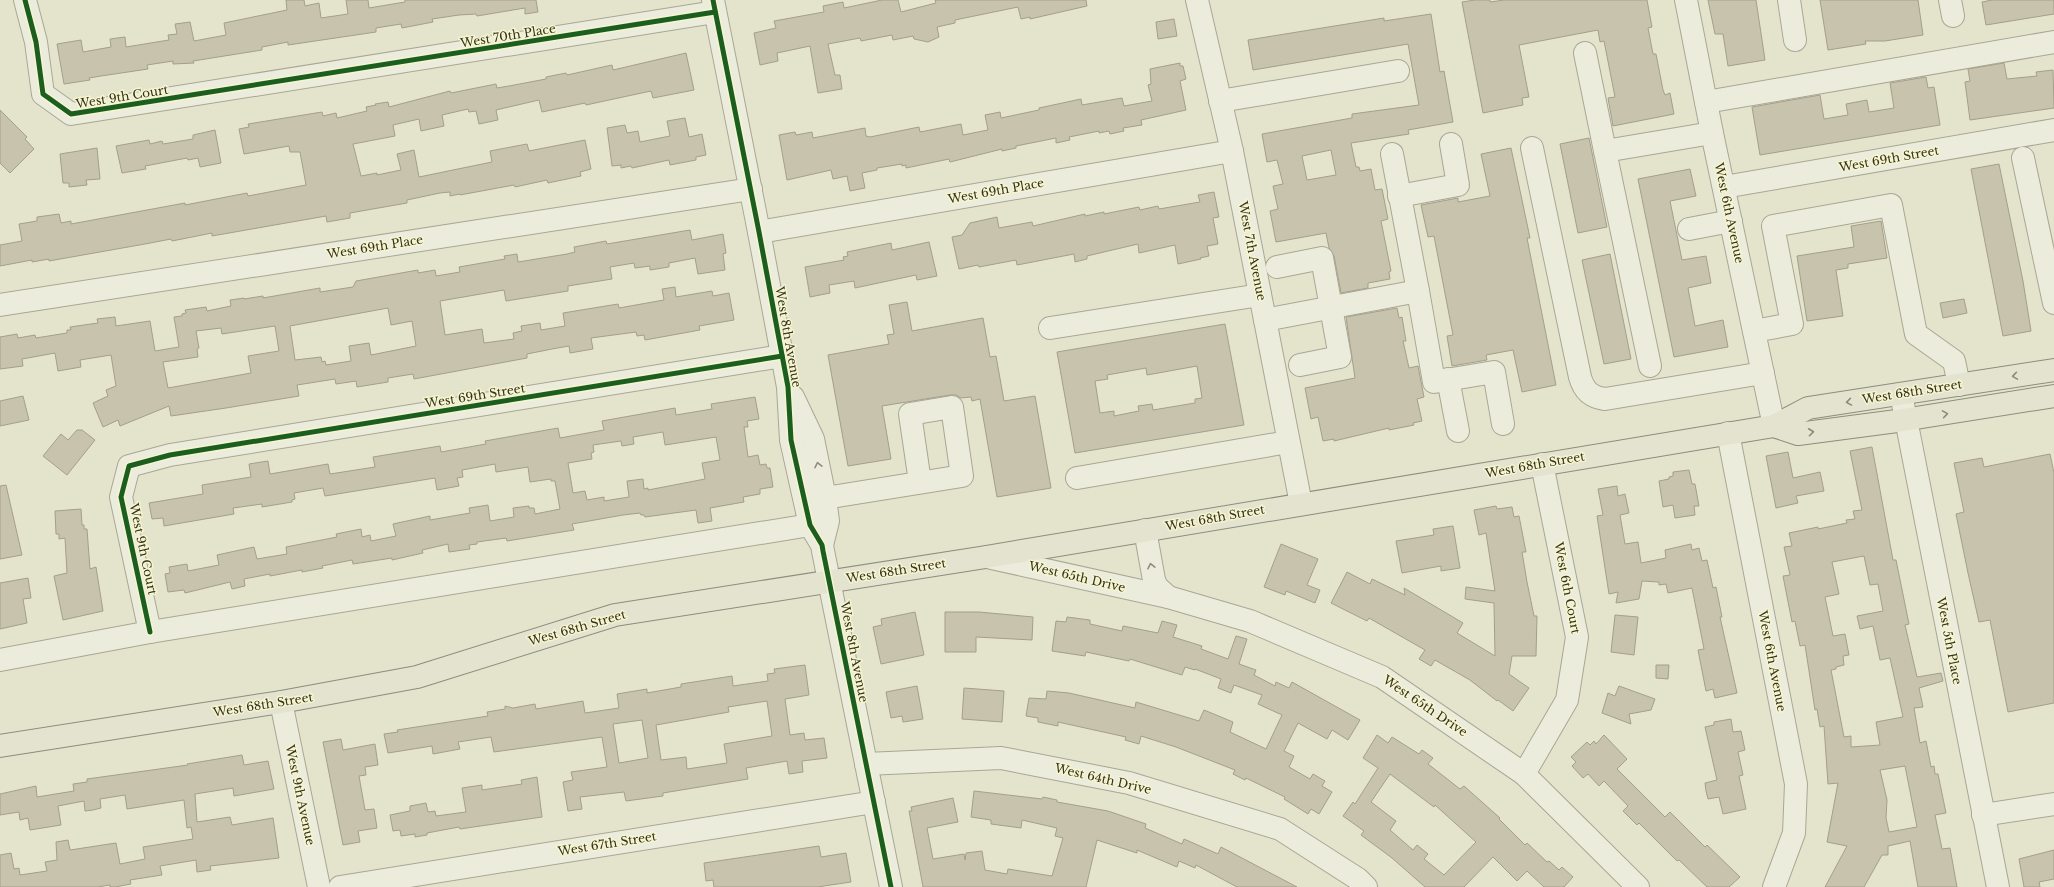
<svg xmlns="http://www.w3.org/2000/svg" width="2054" height="887" font-family="'Libre Baskerville',serif">
	<style>
		.building { fill: #c8c3ac; stroke: #a49f8b; fill-rule: evenodd }
		.lines { fill: none; stroke-linecap: round; stroke-linejoin: round }
		.minor-casing { stroke: #a9a794; stroke-width: 24 }
		.major-casing { stroke: #8e8c7c; stroke-width: 24 }
		.minor { stroke: #ececdd; stroke-width: 22 }
		.major { stroke: #e3e3cf; stroke-width: 22 }
		.cycleway-casing { stroke: #f5f5d0; stroke-width: 8 }
		.cycleway { stroke: #1b5e20; stroke-width: 5 }
		.oneway { stroke: #8d8a76 }
		.oneway2 { stroke: #928e7d }
		.labels { text-anchor: middle; stroke-width: 3; stroke-linejoin: round; paint-order: stroke }
		.street-label { font-size: 12px; fill: #37311d; stroke: #f5f5d0 }
	</style>
	<rect width="100%" height="100%" fill="#e4e4cc"/>
	<g class="building">
		<path d="M286,0H304L305,6L319,3L321,18L348,14L346,0H368L369,8L405,2V0H536L538,12L525,14V8L477,16L476,14L459,15L432,19L433,22L402,28L401,24L376,28V32L288,45V42L262,47V50L193,61L194,63L173,64V61L147,65L148,69L101,76L89,78L90,80L64,84L57,44L81,40L83,52L111,47L110,39L125,37L126,47L169,40L168,35L177,34L175,24L190,22L194,41L226,35L224,23L287,10Z"/>
		<path d="M882,0H898L901,12L936,3L935,0H1086L1087,6L1030,19V17L1021,19L1018,7L955,20V23L937,27L939,37L928,42L914,39L913,36L893,40L892,35L861,41L860,38L828,44L835,75H840L842,89L818,93L810,46L777,53L778,61L760,65L754,33L776,28L774,21L824,12L823,6L843,2L844,8Z"/>
		<path d="M1475,0H1490V2L1504,0H1647L1652,27L1648,28L1653,54H1656L1663,90L1665,95L1670,93L1674,114L1613,126L1608,98L1615,97L1604,41L1600,42L1598,30L1519,45L1529,97L1522,98L1523,105L1483,113L1462,2Z"/>
		<path d="M1708,0H1756L1765,60L1728,66L1723,34H1715Z"/>
		<path d="M1820,0H1918L1923,35L1885,41H1865L1866,44L1828,50Z"/>
		<path d="M1992,0H2054V14L1986,25L1982,2Z"/>
		<path d="M1431,14L1440,72L1444,71L1453,122L1408,130L1409,134L1351,143L1356,167H1359L1360,171L1371,169L1375,190L1382,189L1388,219L1381,221L1391,271L1389,272L1390,279L1368,283V288L1341,293L1334,256L1329,248L1326,233L1276,242L1270,211L1278,209L1273,186L1283,184L1277,160L1267,162L1262,134L1352,118V114L1419,105L1408,44L1253,70L1248,40L1384,18V21ZM1331,150L1336,175L1307,180L1302,156Z"/>
		<path d="M1174,19L1177,36L1158,39L1156,22Z"/>
		<path d="M686,53L694,90L653,98L651,91L586,105L585,103L542,112L539,100L496,110L498,120L479,124L476,111L469,112L468,109L442,115L444,126L421,131L419,119L393,125L395,136L353,144L361,176L377,173V175L401,170L397,154L414,150L419,177L492,162L490,151L527,144L529,151L585,140L591,169L580,172L581,176L548,183L547,180L515,187L514,185L460,195V194L450,196V192L440,193L407,200V203L350,213V218L327,222L326,216L212,236V233L172,241L171,239L145,244L49,261V259L32,262V260L0,266V245L22,241L19,224L37,221V217L59,214L61,223L71,221V224L185,203V205L247,193L248,196L306,185L300,152H290L289,146L244,154L239,129L249,127L248,124L322,112L323,116L336,113L337,118L367,111L366,107L376,105L375,104L388,102L389,107L450,91L451,93L496,84L497,88L509,86L546,79V77L566,73L567,75L612,65L613,70Z"/>
		<path d="M1180,63V66H1183L1186,79L1180,81L1186,110L1141,120L1142,125L1123,128L1124,131L1110,134L1109,131L1099,133V131L1069,137L1070,140L1056,143V138L1016,146V148L1002,151V149L950,162L949,159L906,168V165L902,166V164L877,168V170L862,173L865,188L850,191L847,176L833,179L831,170L787,180L779,135L795,132L796,135L812,132L813,138L865,128L866,136L870,137L919,127L920,132L961,124L963,135L988,130L985,115L1000,112L1001,118L1039,110V108L1081,99L1082,105L1122,98L1124,106L1152,101L1148,85L1151,84L1150,69Z"/>
		<path d="M2004,63L2007,79L2037,76L2036,72L2053,70L2054,108L1970,120L1965,82L1970,81L1968,69Z"/>
		<path d="M1926,77L1928,88L1934,87L1940,125L1760,155L1752,107L1820,95L1824,119L1848,115L1846,104L1867,100L1869,112L1894,108L1890,83Z"/>
		<path d="M0,110L27,137L25,139L34,149L10,173L0,163Z"/>
		<path d="M685,118L689,137L702,134L706,155L696,157V160L670,165L669,160L632,168L631,166L621,168V165L612,166L607,128L625,125L627,133L638,131L640,142L670,136L667,121Z"/>
		<path d="M215,130L221,163L200,167L198,158L188,160L187,158L145,166L146,169L122,173L116,146L149,140L150,144L162,141L163,144L193,139V135Z"/>
		<path d="M1589,138L1607,227L1578,233L1560,144Z"/>
		<path d="M97,148L100,179L86,180L87,185L69,187V183H63L60,154Z"/>
		<path d="M1511,148L1530,238H1527L1556,385L1522,392L1513,350L1486,355L1487,360L1452,366L1447,336L1453,335L1434,236L1428,237L1421,205L1458,198V202L1490,196L1481,154Z"/>
		<path d="M1999,164L2023,281L2031,331L2003,336L1971,169Z"/>
		<path d="M1690,169L1696,196L1670,201L1682,260L1706,256L1711,283L1688,288L1695,326L1723,320L1728,347L1674,357L1638,179Z"/>
		<path d="M1214,192L1219,217L1213,218L1218,244L1207,246L1209,256L1200,258L1201,259L1178,264L1175,245L1139,253L1138,244L1087,256V259L1075,262L1074,254L1017,265L1016,260L979,267L978,265L959,269L952,237L962,235L970,223L997,217L999,228L1032,222L1033,226L1085,214V216L1104,212V214L1139,207L1140,210L1158,206L1159,209L1200,202L1198,195Z"/>
		<path d="M1881,221L1887,258L1848,264V268L1836,270L1843,316L1807,321L1797,256L1854,247L1851,226Z"/>
		<path d="M690,230L692,240L723,234L726,253L723,254L725,270L698,274L695,258L669,263V267L650,270V266L635,268L634,263L610,267L612,279L568,286V291L506,301L504,290L440,301L445,335L482,329L484,343L514,339L513,333L522,331L521,326L540,323L541,330L565,326L563,313L618,304L619,308L664,300L662,289L675,287L676,297L712,291L713,296L729,293L734,320L699,326L700,330L645,340L644,335L637,336L636,332L591,338L593,349L570,353L569,346L552,349L527,354V358L414,379L413,374L388,378V382L357,387L356,381L336,384L335,379L297,385L299,396L226,408L171,416L169,406L120,426L118,420L103,427L93,403L108,396L106,390L116,386L111,355L80,360L81,367L58,371L55,353L22,359L23,366L0,369V337L17,334L18,338L35,335L36,338L67,333V330H71L70,327L98,323L97,319L115,317L116,326L150,321L155,351L179,347L174,317L182,316V314L186,313L185,310L206,307L207,311L231,306L230,300L244,298V299L263,296V298L320,288V292L353,287L356,281L418,270V273L435,270L436,276L460,272L459,267L505,259L504,256L517,254L518,262L567,254L575,252L574,247L606,241L607,244ZM388,308L391,325L412,321L416,346L371,355L369,343L349,346L351,361L326,365L325,361L322,362L321,357L295,360L290,326ZM275,326L279,351L248,356L251,373L168,388L163,362L198,357L197,349L199,348L196,331L221,328L222,334Z"/>
		<path d="M929,242L937,276L917,280L916,275L855,288L854,281L829,285L830,293L810,297L805,267L844,260L843,257L848,256L847,252L891,243L892,250Z"/>
		<path d="M1610,254L1631,359L1604,364L1582,260Z"/>
		<path d="M1964,299L1967,313L1943,318L1940,303Z"/>
		<path d="M907,302L912,331L983,318L990,357L996,356L1004,401L1035,396L1051,488L997,497L980,399L972,401L971,397L961,398L956,395H950L882,406L891,459L848,466L828,355L889,344L887,335L894,334L889,305Z"/>
		<path d="M1397,308L1399,318L1402,317L1406,341H1403L1409,368L1418,366L1424,397L1417,399L1422,421L1413,423L1414,425L1389,430V428L1334,441V439L1323,441L1318,417L1311,419L1305,388L1355,378L1346,317Z"/>
		<path d="M1225,324L1244,425L1075,453L1057,352ZM1197,366L1202,398L1195,399V403L1153,410L1152,404L1138,406L1139,411L1114,416V411L1100,413L1095,381L1108,379L1107,375L1146,368L1147,375Z"/>
		<path d="M23,396L29,420L0,426V401Z"/>
		<path d="M755,397L759,419L747,421L748,427H744L748,457L758,455L760,465L766,464L767,468H770L773,487L760,489V494L743,497L744,502L710,508L712,521L698,523L696,510L645,517L644,515H641L640,513L623,515L572,524L574,530L507,541L506,538L477,542V544L469,545L470,549L449,552L448,544L422,550L423,553L392,560V558L353,564L352,560L322,566L323,568L302,572V570L270,576V574L244,579L245,586L232,589L230,582L185,593L184,590L168,592L165,574L170,573L169,567L187,564L188,571L219,565L217,555L254,547L257,559L287,554L286,547L337,537L336,534L361,529L362,537L370,535L371,541L396,536L393,524L430,516V520L470,513L469,508L488,505L490,521L514,517L513,508L529,506V508H534L535,514L560,509L555,481H551V479L530,482L528,467L496,472L495,464L462,470L463,477L457,478L459,486L437,490L435,478L325,496L323,488L294,493L295,499L292,500V502L262,507V504L233,508L234,514L164,526L163,518L152,519L149,503L203,494L202,485L251,477L249,464L268,461L270,474L328,464L330,474L375,467L373,457L440,446L441,452L486,444L485,441L558,428L560,438L604,430L602,421L675,408L676,415L712,409L711,404ZM663,432L665,445L716,437L720,460L702,463L705,479L648,490V488L644,489L643,479L627,481L629,497L604,501V497L587,500L585,491L573,493L568,463L592,459L591,453L594,452L593,445L621,441L622,446L634,444L633,437Z"/>
		<path d="M77,430H82L95,440L67,475L43,456L61,434L68,440Z"/>
		<path d="M1872,447L1893,560H1896L1909,624L1905,625L1917,677L1941,673L1943,681L1919,688L1923,707L1914,708L1920,743L1926,741L1931,767L1934,766L1935,774H1938L1946,813L1935,815L1942,849L1950,848L1957,887H1918L1910,841L1888,846V855H1882L1864,887H1825L1847,846L1827,842L1838,783L1828,784L1824,726L1820,727L1817,709L1815,710L1805,645L1800,646L1795,621L1792,622L1783,576L1790,575L1784,547L1792,546L1789,533L1818,527V529L1847,523L1846,520L1855,519L1853,511L1862,510L1850,451ZM1864,556L1870,585L1878,584L1883,611L1857,616L1860,629L1873,626L1880,660L1890,658L1903,717L1876,722L1880,745L1851,747V736L1844,737L1831,670L1836,669V667L1844,665L1843,656L1849,655L1845,634L1833,636L1825,597L1839,594L1832,562ZM1905,766L1917,827L1889,832L1886,818L1887,800L1880,770Z"/>
		<path d="M1788,452L1793,478L1820,472L1824,491L1796,496L1798,503L1776,508L1766,456Z"/>
		<path d="M2050,454L2054,473V703L2008,712L1990,620L1979,622L1968,573L1956,514L1964,512L1954,463L1982,458L1984,467Z"/>
		<path d="M1689,470L1692,484H1695L1699,506H1694L1695,515L1675,518L1673,505L1663,507L1659,481L1669,479V477L1673,476V472Z"/>
		<path d="M6,485L22,555L0,559V486Z"/>
		<path d="M1617,486L1618,496L1625,494L1629,513L1620,515L1625,544L1638,542L1641,563L1666,558L1665,550L1691,544L1692,550L1699,548L1702,561L1707,560L1713,588L1716,587L1722,617H1720L1737,693L1715,698L1713,689L1706,691L1698,650L1704,649L1692,588L1668,593L1666,584L1659,585V582L1642,581L1639,599L1616,603L1618,592L1609,594L1597,516L1603,515L1598,489Z"/>
		<path d="M1496,506L1497,509L1512,507L1514,517L1519,516L1526,552H1522L1527,582L1534,616H1537L1536,656H1512L1509,674L1529,688L1513,711L1498,700L1497,701L1470,680L1435,660L1431,666L1419,659L1425,650L1369,618L1367,621L1331,603L1347,572L1370,584L1372,579L1405,595L1404,588L1463,623L1457,633L1495,656L1494,603L1465,599L1466,587L1495,591L1486,533L1479,535L1474,510Z"/>
		<path d="M81,509L82,525H84V529H87L90,569L96,567L103,611L63,620L54,576L67,573L65,538L59,539V534H56L55,511Z"/>
		<path d="M1453,526L1460,568L1441,571V566L1402,573L1396,541L1434,535L1433,529Z"/>
		<path d="M1281,544L1318,559L1307,585L1320,590L1315,603L1286,591L1285,595L1264,587Z"/>
		<path d="M28,578L31,598L23,599L27,623L0,629V583Z"/>
		<path d="M915,612L924,655L881,664L873,627L882,625L881,619Z"/>
		<path d="M945,612H979L1033,617L1032,640L976,637V652H945Z"/>
		<path d="M1615,615L1638,617L1634,655L1611,652Z"/>
		<path d="M1067,617L1090,620V624L1122,631L1123,626L1158,633L1162,621L1177,625L1173,637L1202,646L1201,649L1228,659L1236,636L1247,639L1239,664L1256,670L1254,675L1275,686L1276,682L1289,688L1292,682L1360,720L1348,740L1332,730L1327,739L1298,723L1284,751L1294,756L1289,767L1310,779L1313,774L1325,781L1322,786L1332,792L1319,814L1311,809L1308,814L1284,799L1285,797L1246,778L1245,780L1233,774L1235,770L1176,747L1141,736L1139,744L1125,740L1126,737L1058,722V726L1038,722V718L1026,716L1029,698L1046,699L1047,691L1069,693L1135,708L1136,702L1199,721L1204,710L1233,722L1230,732L1266,749L1282,715L1258,704L1262,695L1234,685L1231,693L1218,688L1221,679L1195,669V670L1185,667L1182,675L1130,659L1129,661L1086,652L1085,656L1052,651L1056,621L1066,622Z"/>
		<path d="M805,665L809,695L785,699L790,735L804,733L805,740L824,738L827,758L802,761L803,772L789,774L787,761L746,768L748,779L663,793V796L626,801L624,792L580,797L582,809L568,811L563,782L573,780L571,772L607,767L602,737L494,752L491,737L458,742L460,749L433,754L432,746L388,753L384,734L398,732L397,730L488,716L487,712L505,709V706L513,708L535,704L536,709L583,701L585,713L619,708L617,694L647,689V693L681,687V684L732,676L733,686L768,681L767,674L775,673L774,669ZM767,701L772,736L724,744L727,763L687,769L686,757L661,760L656,725L729,712L728,707ZM642,720L648,758L619,763L613,724Z"/>
		<path d="M1656,665H1669L1668,679L1656,678Z"/>
		<path d="M917,686L923,719L903,722L902,716L891,718L886,692Z"/>
		<path d="M1619,686L1655,699L1651,710L1629,714L1631,724L1602,713L1608,693L1615,696Z"/>
		<path d="M964,688L1004,691L1002,722L962,719Z"/>
		<path d="M1731,719L1733,732L1741,731L1745,750L1738,752L1743,775L1739,776L1746,809L1723,814L1719,797L1708,799L1706,791L1705,783L1717,780L1705,727L1714,725V722Z"/>
		<path d="M1377,735L1388,743L1392,737L1419,754L1422,750L1433,758L1428,764L1460,789L1464,786L1500,818L1499,819L1525,845L1527,843L1547,862L1549,861L1559,870L1562,867L1573,877L1564,887H1544L1527,871L1517,881L1493,857L1464,887H1425L1392,858L1361,835L1364,831L1343,816L1353,802L1355,804L1378,768L1363,758ZM1390,774L1434,807L1435,805L1476,842L1444,875L1424,859L1428,854L1417,845L1413,850L1390,830L1396,821L1371,802Z"/>
		<path d="M1604,735L1627,759L1617,769L1665,817L1670,812L1705,847L1707,845L1740,877L1729,887H1707L1679,860L1677,861L1639,823L1637,825L1623,811L1628,806L1604,781L1599,786L1588,774L1583,778L1572,766L1576,762L1571,757L1587,742L1590,745L1594,741L1596,744Z"/>
		<path d="M341,739L343,750L375,744L378,765L365,767L366,775L359,776L365,810L374,809L377,828L358,831L360,842L343,845L323,742Z"/>
		<path d="M242,755L244,765L268,761L274,789L234,796L233,788L195,794L197,822L230,817L232,825L273,818L279,858L210,866L211,870L197,872L196,860L160,866L162,875L130,880L131,884L115,887H110V885L97,887H0V855L11,853L14,869L19,868L20,875L47,871L45,862L57,860L56,842L68,840L70,850L116,843L120,864L145,859L143,847L193,839L191,827L187,828L184,800L127,809L125,795L100,799L101,808L93,810L85,811L84,801L58,806L61,825L30,830L28,818L20,820L19,812L0,815V794L36,786L37,797L74,791L73,784L87,782V779L188,765L187,764Z"/>
		<path d="M537,777L542,817L460,829L459,827L427,833V835L415,837V834L401,836L400,830L393,831L390,815L410,811V806L426,803L428,812L435,811L436,816L466,812L462,788L482,785V790L522,784L521,780Z"/>
		<path d="M974,791L1042,799L1043,797L1057,800V802L1108,811L1146,824L1145,828L1182,844L1184,839L1218,854L1221,847L1297,887H1237L1196,865L1195,868L1179,861L1177,867L1137,850V853L1097,840L1086,887H923L909,811H912L911,807L953,798L958,822L927,828L933,859L964,854L965,860L966,853L982,851L985,870L1007,874L1008,869L1052,876L1063,838L1055,836L1057,828L1022,820L1021,828L991,824V820L971,817Z"/>
		<path d="M819,846L821,857L846,853L851,882L817,887H714L713,880L706,881L704,863Z"/>
		<path d="M2054,850V879L2039,882L2040,887H2024L2019,859Z"/>
	</g>
	<g class="lines">
		<defs>
			<g id="minor">
				<path d="M25,0L36,42L43,94L71,114L715,12"/>
				<path d="M713,0L759,232L788,387L791,440L810,525L822,545L823,551L891,887"/>
				<path d="M1197,0L1232,151L1301,504"/>
				<path d="M1686,0L1712,133L1774,426"/>
				<path d="M1789,0L1795,40"/>
				<path d="M1950,0L1953,16"/>
				<path d="M1585,53L1605,151L1712,133"/>
				<path d="M1220,101L1398,71"/>
				<path d="M1706,102L2054,42"/>
				<path d="M1532,148L1580,377C1584,391 1591,397 1605,399L1763,373"/>
				<path d="M1605,151L1650,366"/>
				<path d="M2023,158L2054,303"/>
				<path d="M1724,187L2054,130"/>
				<path d="M1399,196L1458,185L1451,144"/>
				<path d="M1689,229L1731,221"/>
				<path d="M759,232L1232,151"/>
				<path d="M1277,267L1322,258L1340,357L1300,365"/>
				<path d="M1418,291L1434,382L1494,372L1503,424"/>
				<path d="M0,305L751,189"/>
				<path d="M1265,320L1418,291L1392,154"/>
				<path d="M1050,328L1260,295"/>
				<path d="M1754,331L1792,324L1773,226L1891,205L1916,334L1954,361L1959,385"/>
				<path d="M1448,379L1458,431"/>
				<path d="M1901,394L1998,887"/>
				<path d="M793,397L813,439L825,498L828,521L822,545"/>
				<path d="M1728,433L1796,784L1794,833L1774,887"/>
				<path d="M1077,478L1288,442"/>
				<path d="M825,498L962,476L952,407L910,414L920,482"/>
				<path d="M1145,530L1154,580L1157,587L1168,597"/>
				<path d="M987,557L1168,597L1250,621L1382,677L1524,774L1638,887"/>
				<path d="M150,632L121,497L129,466L170,455L782,356"/>
				<path d="M0,660L150,632L810,525"/>
				<path d="M281,702L319,887"/>
				<path d="M866,764L1001,758L1129,783L1280,829L1358,879L1366,887"/>
				<path d="M1524,774L1567,700L1577,637L1542,464"/>
				<path d="M1983,815L2054,804"/>
				<path d="M340,887L874,802"/>
			</g>
			<g id="major">
				<path d="M1774,426L1798,434L1897,421L2054,396"/>
				<path d="M0,746L281,702L417,677L615,615L986,557L1774,426L1808,408L2054,370"/>
			</g>
		</defs>
		<use href="#minor" class="minor-casing"/>
		<use href="#major" class="major-casing"/>
		<use href="#minor" class="minor"/>
		<use href="#major" class="major"/>
		<defs>
			<g id="cycleway">
				<path d="M25,0L36,42L43,94L71,114L715,12"/>
				<path d="M713,0L759,232L788,387L791,440L810,525L822,545L823,551L891,887"/>
				<path d="M150,632L121,497L129,466L170,455L782,356"/>
			</g>
		</defs>
		<use href="#cycleway" class="cycleway-casing"/>
		<use href="#cycleway" class="cycleway"/>
	</g>
	<defs><path id="oneway-chevron" d="M-2-3.5L2.5 0L-2 3.5" fill="none" stroke-width="1.6" stroke-linecap="round" stroke-linejoin="round"/></defs>
	<g class="oneway">
		<use href="#oneway-chevron" transform="translate(2015 376) rotate(171)"/>
		<use href="#oneway-chevron" transform="translate(1849 402) rotate(171)"/>
		<use href="#oneway-chevron" transform="translate(1945 414) rotate(-9)"/>
		<use href="#oneway-chevron" transform="translate(1811 432) rotate(-7)"/>
	</g>
	<g class="oneway2">
		<use href="#oneway-chevron" transform="translate(818 465) rotate(-102)"/>
		<use href="#oneway-chevron" transform="translate(1151 566) rotate(-102)"/>
	</g>
	<g class="labels">
		<g class="street-label">
			<text transform="translate(508 36) rotate(-9)" y="4">West 70th Place</text>
			<text transform="translate(122 97) rotate(-9)" y="4">West 9th Court</text>
			<text transform="translate(1889 159) rotate(-10)" y="4">West 69th Street</text>
			<text transform="translate(996 191) rotate(-10)" y="4">West 69th Place</text>
			<text transform="translate(1729 213) rotate(78)" y="4">West 6th Avenue</text>
			<text transform="translate(375 247) rotate(-9)" y="4">West 69th Place</text>
			<text transform="translate(1252 251) rotate(79)" y="4">West 7th Avenue</text>
			<text transform="translate(788 337) rotate(80)" y="4">West 8th Avenue</text>
			<text transform="translate(1912 392) rotate(-9)" y="4">West 68th Street</text>
			<text transform="translate(475 396) rotate(-9)" y="4">West 69th Street</text>
			<text transform="translate(1535 465) rotate(-10)" y="4">West 68th Street</text>
			<text transform="translate(1215 518) rotate(-10)" y="4">West 68th Street</text>
			<text transform="translate(143 549) rotate(78)" y="4">West 9th Court</text>
			<text transform="translate(896 571) rotate(-9)" y="4">West 68th Street</text>
			<text transform="translate(1077 577) rotate(13)" y="4">West 65th Drive</text>
			<text transform="translate(1567 588) rotate(79)" y="4">West 6th Court</text>
			<text transform="translate(577 628) rotate(-16)" y="4">West 68th Street</text>
			<text transform="translate(1949 641) rotate(79)" y="4">West 5th Place</text>
			<text transform="translate(854 652) rotate(79)" y="4">West 8th Avenue</text>
			<text transform="translate(1772 661) rotate(79)" y="4">West 6th Avenue</text>
			<text transform="translate(263 705) rotate(-9)" y="4">West 68th Street</text>
			<text transform="translate(1425 706) rotate(34)" y="4">West 65th Drive</text>
			<text transform="translate(1103 779) rotate(13)" y="4">West 64th Drive</text>
			<text transform="translate(300 795) rotate(78)" y="4">West 9th Avenue</text>
			<text transform="translate(607 844) rotate(-9)" y="4">West 67th Street</text>
		</g>
	</g>
</svg>
